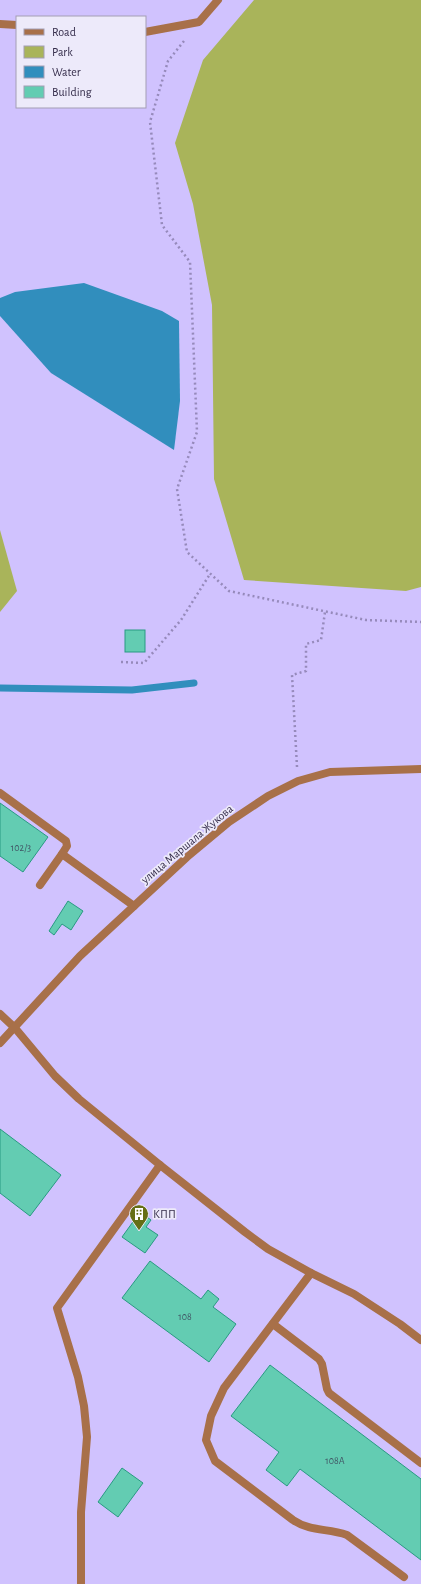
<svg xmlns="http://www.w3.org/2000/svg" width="421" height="1584" font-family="'Alegreya Sans',sans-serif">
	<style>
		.green { fill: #a9b45a }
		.water { fill: #318ebd }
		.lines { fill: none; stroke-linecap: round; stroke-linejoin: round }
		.stream { stroke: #318ebd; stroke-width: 7 }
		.building { fill: #63ccb2; stroke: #299a82 }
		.path { stroke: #968abb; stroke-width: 2.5; stroke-dasharray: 2 3; stroke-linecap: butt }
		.service { stroke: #a87049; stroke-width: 8 }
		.minor { stroke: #a87049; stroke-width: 8 }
		.labels { text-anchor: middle; stroke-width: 3.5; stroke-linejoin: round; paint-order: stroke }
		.number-label { font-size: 10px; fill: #405464 }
		.street-label { font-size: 12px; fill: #342c4a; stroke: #edeafa }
		.poi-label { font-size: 12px; fill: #342c4a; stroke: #edeafa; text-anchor: start }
	</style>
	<rect width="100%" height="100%" fill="#d0c2fe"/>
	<g class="green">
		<path d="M254,0H421V587L406,591L244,580L214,479L212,305L193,204L175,143L203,60Z"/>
		<path d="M0,530L17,591L0,612Z"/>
	</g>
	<path class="water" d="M84,283L162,311L179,321L180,401L174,450L51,373L0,316V298L15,292Z"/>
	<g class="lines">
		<path class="stream" d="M0,688L132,690L194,683"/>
	</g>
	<g class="building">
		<rect x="125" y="630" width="20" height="22"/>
		<path d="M0,803L48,837L23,872L0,856Z"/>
		<path d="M68,901L83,911L71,930L62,924L54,935L49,931Z"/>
		<path d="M0,1129L61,1175L30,1216L0,1193Z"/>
		<path d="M140,1212L151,1220L146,1227L158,1235L145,1253L122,1237Z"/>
		<path d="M150,1261L201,1299L208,1290L219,1299L213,1307L236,1324L209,1362L122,1298Z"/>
		<path d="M270,1365L421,1479V1560L300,1469L287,1486L266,1470L279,1452L231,1416Z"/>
		<path d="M122,1468L143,1483L118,1517L98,1502Z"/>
	</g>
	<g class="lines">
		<g class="path">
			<path d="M184,41L168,61L150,122L162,225L190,262L197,432L177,489L187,552L229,591L366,620L421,622"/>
			<path d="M121,662L144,663L181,620L210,574"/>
			<path d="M297,767L292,675L306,671V644L321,640L325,612"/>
		</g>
		<g class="service">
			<path d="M0,24L17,25"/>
			<path d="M145,32L199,22L218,0"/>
			<path d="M0,793L66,841L67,846L62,854L134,906"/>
			<path d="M40,885L62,854"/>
			<path d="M0,1014L15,1028"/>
			<path d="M311,1273L224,1388L211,1416L206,1440L215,1461L293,1520C311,1532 327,1528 347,1535L404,1577"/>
			<path d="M273,1324L319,1359L322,1364L327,1389L329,1393L421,1463"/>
			<path d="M81,1584V1512L87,1437L84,1406L78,1377L57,1308L160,1165"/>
		</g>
		<g class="minor">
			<path d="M15,1028L55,1076L79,1099L160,1165L245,1232L268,1249L311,1273L354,1294L400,1324L421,1340"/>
			<path d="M0,1043L80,956L187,857L229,822L268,796L298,781L330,772L421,769"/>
		</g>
	</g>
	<defs>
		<symbol id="building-pin" viewBox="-11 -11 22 30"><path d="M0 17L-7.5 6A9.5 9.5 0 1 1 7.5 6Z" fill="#656e15" stroke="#edeafa"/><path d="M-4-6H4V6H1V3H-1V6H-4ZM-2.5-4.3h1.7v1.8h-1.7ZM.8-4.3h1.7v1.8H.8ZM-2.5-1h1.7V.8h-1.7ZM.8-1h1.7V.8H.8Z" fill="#fff"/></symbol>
	</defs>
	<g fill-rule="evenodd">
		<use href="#building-pin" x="128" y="1203" width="22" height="30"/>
	</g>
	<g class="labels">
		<g class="number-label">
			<text x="21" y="851">102/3</text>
			<text x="185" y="1320">108</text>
			<text x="335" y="1464">108А</text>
		</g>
		<g class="street-label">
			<text transform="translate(187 844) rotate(-40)" y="4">улица Маршала Жукова</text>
		</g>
		<g class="poi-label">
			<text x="153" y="1218">КПП</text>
		</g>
	</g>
	<rect x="16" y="16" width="130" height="92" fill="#edeafa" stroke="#a39eb4"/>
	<rect x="24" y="29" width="20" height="6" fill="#a87049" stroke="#a39eb4"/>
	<text x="52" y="36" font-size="12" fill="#342c4a">Road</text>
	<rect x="24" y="46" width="20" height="12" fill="#a9b45a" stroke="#a39eb4"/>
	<text x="52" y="56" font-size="12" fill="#342c4a">Park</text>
	<rect x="24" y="66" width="20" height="12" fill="#318ebd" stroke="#a39eb4"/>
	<text x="52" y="76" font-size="12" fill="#342c4a">Water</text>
	<rect x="24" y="86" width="20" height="12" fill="#63ccb2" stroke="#a39eb4"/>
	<text x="52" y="96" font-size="12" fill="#342c4a">Building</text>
</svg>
